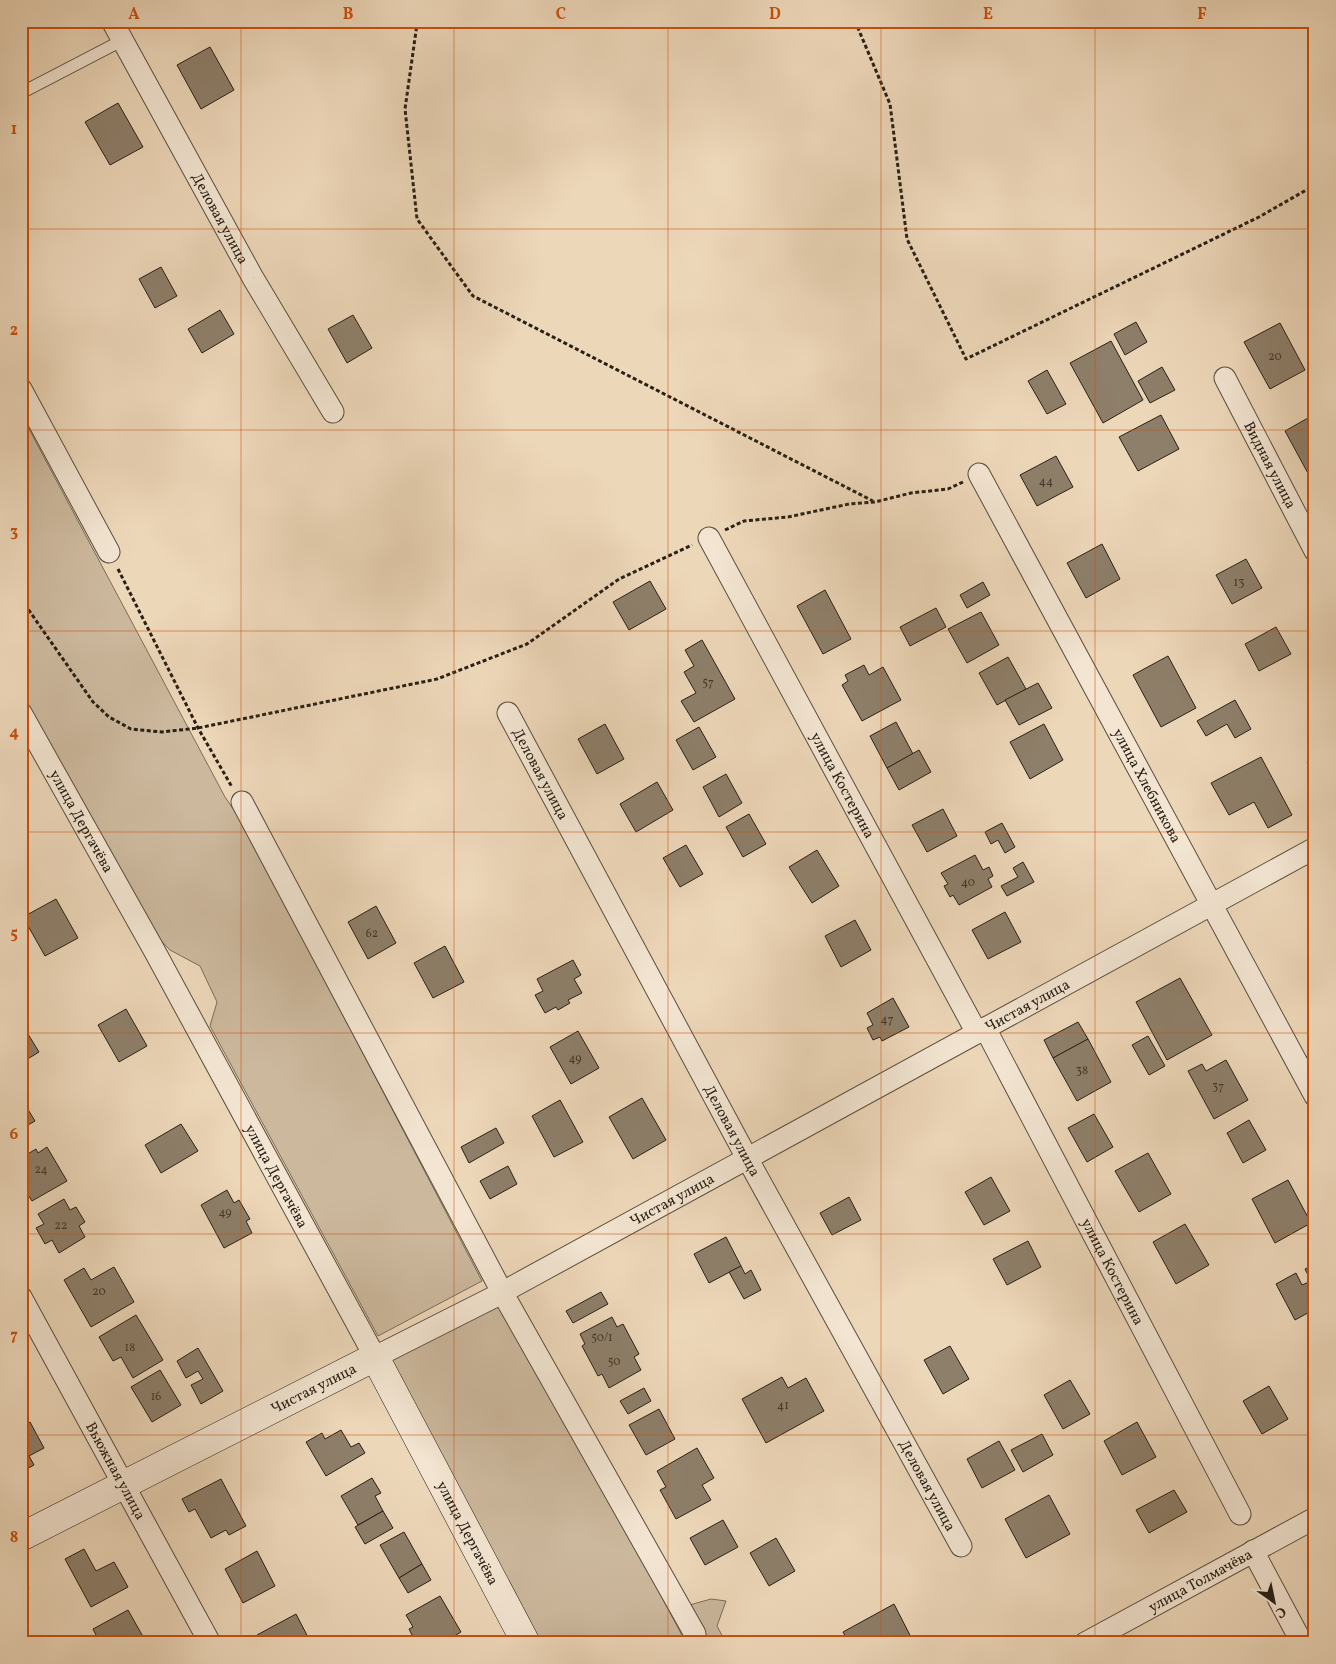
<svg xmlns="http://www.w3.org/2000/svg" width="1336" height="1664" font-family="Vollkorn,serif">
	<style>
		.green { fill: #ccb89d; stroke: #7a6c59 }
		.building { fill: #8e7f6a; stroke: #282015 }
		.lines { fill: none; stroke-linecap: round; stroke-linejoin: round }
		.lane-casing { stroke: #594e3e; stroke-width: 13 }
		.street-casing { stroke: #594e3e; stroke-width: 23 }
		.secondary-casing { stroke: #282015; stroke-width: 29 }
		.path { stroke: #282015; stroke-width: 3; stroke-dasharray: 4 2.5; stroke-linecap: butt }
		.lane { stroke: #f3e5d2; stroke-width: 11 }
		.street { stroke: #f3e5d2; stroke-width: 21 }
		.secondary { stroke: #f3e5d2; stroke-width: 28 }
		.grid { fill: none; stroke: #cb500d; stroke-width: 1; stroke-opacity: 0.55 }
		.labels { text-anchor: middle; stroke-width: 4; stroke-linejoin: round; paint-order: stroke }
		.number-label { font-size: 12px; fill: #42382a }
		.street-label { font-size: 15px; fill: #282015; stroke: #f3e5d2 }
		.neatline { fill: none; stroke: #cb500d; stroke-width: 2 }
		.grid-label { font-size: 16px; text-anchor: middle; font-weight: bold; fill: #cb500d }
	</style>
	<rect width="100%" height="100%" fill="#edd7b9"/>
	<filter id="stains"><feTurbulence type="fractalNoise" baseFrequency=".004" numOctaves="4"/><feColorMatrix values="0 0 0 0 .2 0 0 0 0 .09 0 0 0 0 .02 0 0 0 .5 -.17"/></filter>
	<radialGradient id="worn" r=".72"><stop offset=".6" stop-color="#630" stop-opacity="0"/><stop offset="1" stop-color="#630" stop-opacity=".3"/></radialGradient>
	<g class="green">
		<path d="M21,414L225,797L242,822L482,1281L378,1336L210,1026L217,1002L200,966L170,950L147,926L21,695Z"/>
		<path d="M491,1301L508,1309L684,1639L692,1641L686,1606L711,1599L726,1601L717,1626L726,1643H540L392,1367L393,1354Z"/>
	</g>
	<g class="building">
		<path d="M21,21H37L21,30Z"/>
		<path d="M210,47L234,90L201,109L177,65Z"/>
		<path d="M118,103L143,147L110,165L85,122Z"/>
		<path d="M161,267L177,296L155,308L139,279Z"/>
		<path d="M220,310L234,334L202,353L188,329Z"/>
		<path d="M353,315L372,348L347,363L328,329Z"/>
		<path d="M1136,322L1147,342L1125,355L1114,334Z"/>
		<path d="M1280,323L1305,370L1270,389L1244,342Z"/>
		<path d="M1111,341L1143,400L1103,423L1070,363Z"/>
		<path d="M1162,367L1175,390L1150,403L1138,381Z"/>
		<path d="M1047,370L1066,404L1047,414L1028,381Z"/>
		<path d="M1315,414V474L1310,477L1285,431Z"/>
		<path d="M1161,415L1179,449L1138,471L1119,437Z"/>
		<path d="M1056,456L1073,487L1037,506L1020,475Z"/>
		<path d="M1102,544L1120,579L1086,598L1067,563Z"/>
		<path d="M1246,559L1262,588L1232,604L1216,575Z"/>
		<path d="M650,581L666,609L629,630L613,602Z"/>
		<path d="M983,582L990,595L967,608L960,595Z"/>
		<path d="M825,590L851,639L823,654L797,606Z"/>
		<path d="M936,608L946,627L910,646L900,627Z"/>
		<path d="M981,612L999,645L967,663L948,629Z"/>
		<path d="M1276,627L1291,654L1259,671L1245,644Z"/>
		<path d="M702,640L735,699L694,722L681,701L696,693L684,672L694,666L685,650Z"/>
		<path d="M1168,656L1196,708L1161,727L1133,675Z"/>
		<path d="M1008,657L1026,689L997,705L979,673Z"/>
		<path d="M864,665L869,675L883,667L901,700L862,721L842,685L848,681L845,675Z"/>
		<path d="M1038,683L1052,708L1019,725L1005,700Z"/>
		<path d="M1235,700L1251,729L1235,738L1227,724L1206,736L1197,721Z"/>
		<path d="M896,722L913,754L887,768L870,736Z"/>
		<path d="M605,724L624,759L597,774L578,739Z"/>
		<path d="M1044,724L1063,760L1030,779L1010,742Z"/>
		<path d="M699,727L716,757L693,770L676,740Z"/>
		<path d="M919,750L931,772L899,790L887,768Z"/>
		<path d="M1261,757L1292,815L1268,828L1254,802L1229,815L1211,783Z"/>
		<path d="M1315,758V775L1307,762Z"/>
		<path d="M726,774L742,803L719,817L703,787Z"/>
		<path d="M657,782L673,810L636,832L620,804Z"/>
		<path d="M943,809L957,836L927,852L912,825Z"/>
		<path d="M749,814L766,844L743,857L726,827Z"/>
		<path d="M1002,823L1015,847L1005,853L998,840L991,844L985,832Z"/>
		<path d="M686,845L703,874L680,887L663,858Z"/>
		<path d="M817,850L839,886L812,903L789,867Z"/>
		<path d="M975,855L983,870L989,867L993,876L988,879L992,887L959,905L953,895L950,897L944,886L948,884L941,873Z"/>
		<path d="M1023,862L1034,882L1007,896L1001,886L1018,877L1013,868Z"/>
		<path d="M56,899L78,938L45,956L23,917Z"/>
		<path d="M376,906L396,943L368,959L348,922Z"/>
		<path d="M1005,912L1021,942L988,959L972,930Z"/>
		<path d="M855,920L871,950L841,967L825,936Z"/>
		<path d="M445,946L464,982L433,998L414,963Z"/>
		<path d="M573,960L581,975L574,979L582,993L568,1000L570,1003L558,1010L556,1007L545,1013L535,995L543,991L537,979Z"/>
		<path d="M1180,978L1212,1035L1167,1060L1136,1002Z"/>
		<path d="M893,998L909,1027L882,1041L880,1037L873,1040L867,1028L873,1025L867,1013Z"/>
		<path d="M126,1009L147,1046L119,1062L98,1025Z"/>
		<path d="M1078,1022L1088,1039L1053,1058L1044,1040Z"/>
		<path d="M578,1031L599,1068L571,1084L550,1047Z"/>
		<path d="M28,1034L39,1052L21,1063V1038Z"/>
		<path d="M1148,1036L1165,1066L1149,1075L1132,1045Z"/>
		<path d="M1088,1039L1111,1082L1077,1101L1053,1058Z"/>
		<path d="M1226,1060L1248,1100L1214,1119L1188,1071L1202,1064L1206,1071Z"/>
		<path d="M21,1098L35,1121L21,1129Z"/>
		<path d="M642,1098L666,1140L633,1159L609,1117Z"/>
		<path d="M560,1100L583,1142L554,1157L532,1116Z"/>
		<path d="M1094,1114L1113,1147L1087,1162L1068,1128Z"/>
		<path d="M1249,1120L1266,1150L1243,1163L1227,1133Z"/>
		<path d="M181,1124L198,1151L161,1173L145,1145Z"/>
		<path d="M496,1128L504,1143L469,1163L461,1147Z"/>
		<path d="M47,1147L67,1181L32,1201L25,1190L21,1192V1158L36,1149L38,1153Z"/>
		<path d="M1148,1153L1171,1194L1139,1212L1115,1171Z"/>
		<path d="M508,1166L517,1184L490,1199L480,1181Z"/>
		<path d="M991,1177L1010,1211L984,1225L965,1192Z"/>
		<path d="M1288,1180L1311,1223L1275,1243L1252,1199Z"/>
		<path d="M227,1190L234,1203L239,1200L250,1219L246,1221L252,1233L224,1248L201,1205Z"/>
		<path d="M849,1197L861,1220L832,1235L820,1213Z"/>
		<path d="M64,1199L70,1210L76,1207L85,1222L79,1226L85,1237L59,1253L52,1240L45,1244L36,1228L44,1224L38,1214Z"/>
		<path d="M1185,1224L1209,1265L1176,1284L1153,1242Z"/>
		<path d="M726,1237L741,1266L709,1283L694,1254Z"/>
		<path d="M1028,1241L1041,1267L1007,1285L993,1259Z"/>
		<path d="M1315,1264V1309L1295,1320L1276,1284L1296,1273L1302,1285L1311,1281L1305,1269Z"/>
		<path d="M741,1266L745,1274L751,1270L761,1290L744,1299L729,1272Z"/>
		<path d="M114,1267L134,1302L91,1327L64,1280L84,1268L91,1280Z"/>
		<path d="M601,1292L608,1304L573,1323L566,1311Z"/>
		<path d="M136,1315L163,1360L133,1378L121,1357L113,1361L99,1337Z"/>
		<path d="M612,1317L617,1327L623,1324L639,1354L634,1357L641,1370L609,1388L602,1374L598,1376L582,1346L585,1344L580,1334Z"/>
		<path d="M950,1346L969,1379L943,1394L924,1360Z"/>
		<path d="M198,1348L223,1391L201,1404L191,1385L203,1379L198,1371L186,1378L177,1361Z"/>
		<path d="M160,1370L181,1405L152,1422L131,1387Z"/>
		<path d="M782,1377L788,1388L806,1378L824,1411L766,1443L742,1399Z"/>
		<path d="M1070,1380L1090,1414L1063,1429L1044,1395Z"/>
		<path d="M1269,1386L1288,1419L1262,1434L1243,1401Z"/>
		<path d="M644,1388L651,1401L628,1414L620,1401Z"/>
		<path d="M659,1409L675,1439L646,1455L629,1425Z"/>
		<path d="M30,1422L44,1448L29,1456L34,1465L21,1472V1427Z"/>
		<path d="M1137,1422L1156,1457L1122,1475L1104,1441Z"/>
		<path d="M341,1430L351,1447L359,1443L365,1453L326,1476L306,1442L322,1433L325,1439Z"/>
		<path d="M1042,1434L1053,1455L1023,1472L1011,1450Z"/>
		<path d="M999,1441L1015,1470L982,1488L967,1459Z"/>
		<path d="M697,1448L714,1478L702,1485L711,1500L676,1519L660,1490L666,1487L657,1471Z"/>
		<path d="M372,1478L381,1493L375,1496L383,1511L358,1525L341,1496Z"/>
		<path d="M221,1479L246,1526L229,1535L226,1530L211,1538L195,1509L189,1512L182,1499Z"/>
		<path d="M1174,1490L1187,1512L1149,1533L1136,1510Z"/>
		<path d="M1049,1495L1070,1534L1026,1558L1005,1519Z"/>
		<path d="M383,1511L393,1528L365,1544L355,1527Z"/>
		<path d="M723,1520L738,1547L705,1565L690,1538Z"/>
		<path d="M404,1532L422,1564L399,1578L380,1545Z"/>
		<path d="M776,1538L795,1571L769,1586L750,1553Z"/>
		<path d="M84,1549L96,1571L114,1562L128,1587L91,1607L65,1559Z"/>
		<path d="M257,1551L275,1586L243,1603L225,1569Z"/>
		<path d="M422,1564L431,1580L408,1593L399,1578Z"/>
		<path d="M21,1573L29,1588L21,1592Z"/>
		<path d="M440,1596L461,1632L443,1643H416L409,1629L413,1627L406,1615Z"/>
		<path d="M894,1604L914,1643H849L843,1632Z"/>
		<path d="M128,1610L146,1642L100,1643L93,1629Z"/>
		<path d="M296,1614L311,1643H261L257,1635Z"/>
	</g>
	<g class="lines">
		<defs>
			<path id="lane" d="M21,93L123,40"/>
			<g id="street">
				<path id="s1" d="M112,21L253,278L333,412"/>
				<path id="s2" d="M1225,378L1315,551"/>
				<path d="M21,389L109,552"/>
				<path id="s3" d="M979,474L1315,1096"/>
				<path id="s4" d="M709,538L977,1033"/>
				<path id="s5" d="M21,713L154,950L375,1357L492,1298L1315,848"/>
				<path id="s6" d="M508,713L747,1158L961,1546"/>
				<path d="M242,802L502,1292L695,1634"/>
				<path id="s7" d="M985,1028L1240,1514"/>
				<path id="s8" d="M21,1297L210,1643"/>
				<path d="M1253,1551L1302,1643"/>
				<path id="s9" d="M1085,1643L1315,1518"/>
			</g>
			<g id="secondary">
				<path id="s10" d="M21,1537L375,1357L526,1643"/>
			</g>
		</defs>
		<use href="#lane" class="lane-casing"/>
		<use href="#street" class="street-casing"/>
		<use href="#secondary" class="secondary-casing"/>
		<g class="path">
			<path d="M416,21L417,24L405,109L417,219L473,296L873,501"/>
			<path d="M855,21L890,104L907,239L966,359L1259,217L1315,185"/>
			<path d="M725,530L744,521L788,517L849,504L875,502L911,493L948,489L963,482"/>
			<path d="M118,569L198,728L232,787"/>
			<path d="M21,599L93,702L109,717L131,729L162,732L198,728L437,679L527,644L619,579L692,545"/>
		</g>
		<use href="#lane" class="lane"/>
		<use href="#street" class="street"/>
		<use href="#secondary" class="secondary"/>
	</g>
	<path class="grid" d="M241,21V1643M454,21V1643M668,21V1643M881,21V1643M1095,21V1643M21,229H1315M21,430H1315M21,631H1315M21,832H1315M21,1033H1315M21,1234H1315M21,1435H1315"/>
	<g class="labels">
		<g class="number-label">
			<text x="1275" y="360">20</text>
			<text x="1046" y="485">44</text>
			<text x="1239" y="586">13</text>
			<text x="708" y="686">57</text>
			<text x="968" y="886">40</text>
			<text x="372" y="937">62</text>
			<text x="887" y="1023">47</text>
			<text x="575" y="1062">49</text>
			<text x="1082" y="1074">38</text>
			<text x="1218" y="1090">37</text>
			<text x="41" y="1173">24</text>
			<text x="225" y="1216">49</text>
			<text x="61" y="1229">22</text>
			<text x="99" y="1295">20</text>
			<text x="602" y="1341">50/1</text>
			<text x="130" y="1351">18</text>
			<text x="614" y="1365">50</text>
			<text x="156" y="1400">16</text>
			<text x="783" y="1409">41</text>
		</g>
		<g class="street-label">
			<text dy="5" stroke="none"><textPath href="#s1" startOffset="225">Деловая улица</textPath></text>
			<text dy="5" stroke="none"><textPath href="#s2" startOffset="98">Видная улица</textPath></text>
			<text dy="5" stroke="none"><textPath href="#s6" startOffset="69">Деловая улица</textPath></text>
			<text dy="5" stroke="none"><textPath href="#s4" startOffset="281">улица Костерина</textPath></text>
			<text dy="5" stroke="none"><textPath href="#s3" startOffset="354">улица Хлебникова</textPath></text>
			<text dy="5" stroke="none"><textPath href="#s5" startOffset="124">улица Дергачёва</textPath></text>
			<text dy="5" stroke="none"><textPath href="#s5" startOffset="1476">Чистая улица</textPath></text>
			<text dy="5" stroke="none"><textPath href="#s6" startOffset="474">Деловая улица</textPath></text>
			<text dy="5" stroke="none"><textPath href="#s5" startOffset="529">улица Дергачёва</textPath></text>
			<text dy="5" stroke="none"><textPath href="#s5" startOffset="1071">Чистая улица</textPath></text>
			<text dy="5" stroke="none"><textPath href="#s7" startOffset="275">улица Костерина</textPath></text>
			<text dy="5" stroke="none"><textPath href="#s10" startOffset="328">Чистая улица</textPath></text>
			<text dy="5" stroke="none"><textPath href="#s8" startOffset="198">Вьюжная улица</textPath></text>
			<text dy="5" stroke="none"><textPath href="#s6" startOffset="879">Деловая улица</textPath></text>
			<text dy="5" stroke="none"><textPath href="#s10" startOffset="596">улица Дергачёва</textPath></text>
			<text dy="5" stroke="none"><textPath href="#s9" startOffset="131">улица Толмачёва</textPath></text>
		</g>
	</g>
	<rect width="1336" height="1664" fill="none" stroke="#edd7b9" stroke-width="55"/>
	<g transform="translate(1274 1602) rotate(147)" stroke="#f3e5d2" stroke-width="4" paint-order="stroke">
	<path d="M0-4L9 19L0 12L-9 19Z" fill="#282015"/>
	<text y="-8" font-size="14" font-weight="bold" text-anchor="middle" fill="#282015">С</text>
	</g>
	<rect x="28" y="28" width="1280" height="1608" class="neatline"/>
	<g class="grid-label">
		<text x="134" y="19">A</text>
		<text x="348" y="19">B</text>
		<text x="561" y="19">C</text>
		<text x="775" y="19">D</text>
		<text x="988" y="19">E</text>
		<text x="1202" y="19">F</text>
		<text x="14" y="134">1</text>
		<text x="14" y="335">2</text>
		<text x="14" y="536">3</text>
		<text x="14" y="737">4</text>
		<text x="14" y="938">5</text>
		<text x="14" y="1139">6</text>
		<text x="14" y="1340">7</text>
		<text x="14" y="1542">8</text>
	</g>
	<rect width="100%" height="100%" filter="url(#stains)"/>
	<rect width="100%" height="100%" fill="url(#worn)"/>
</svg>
